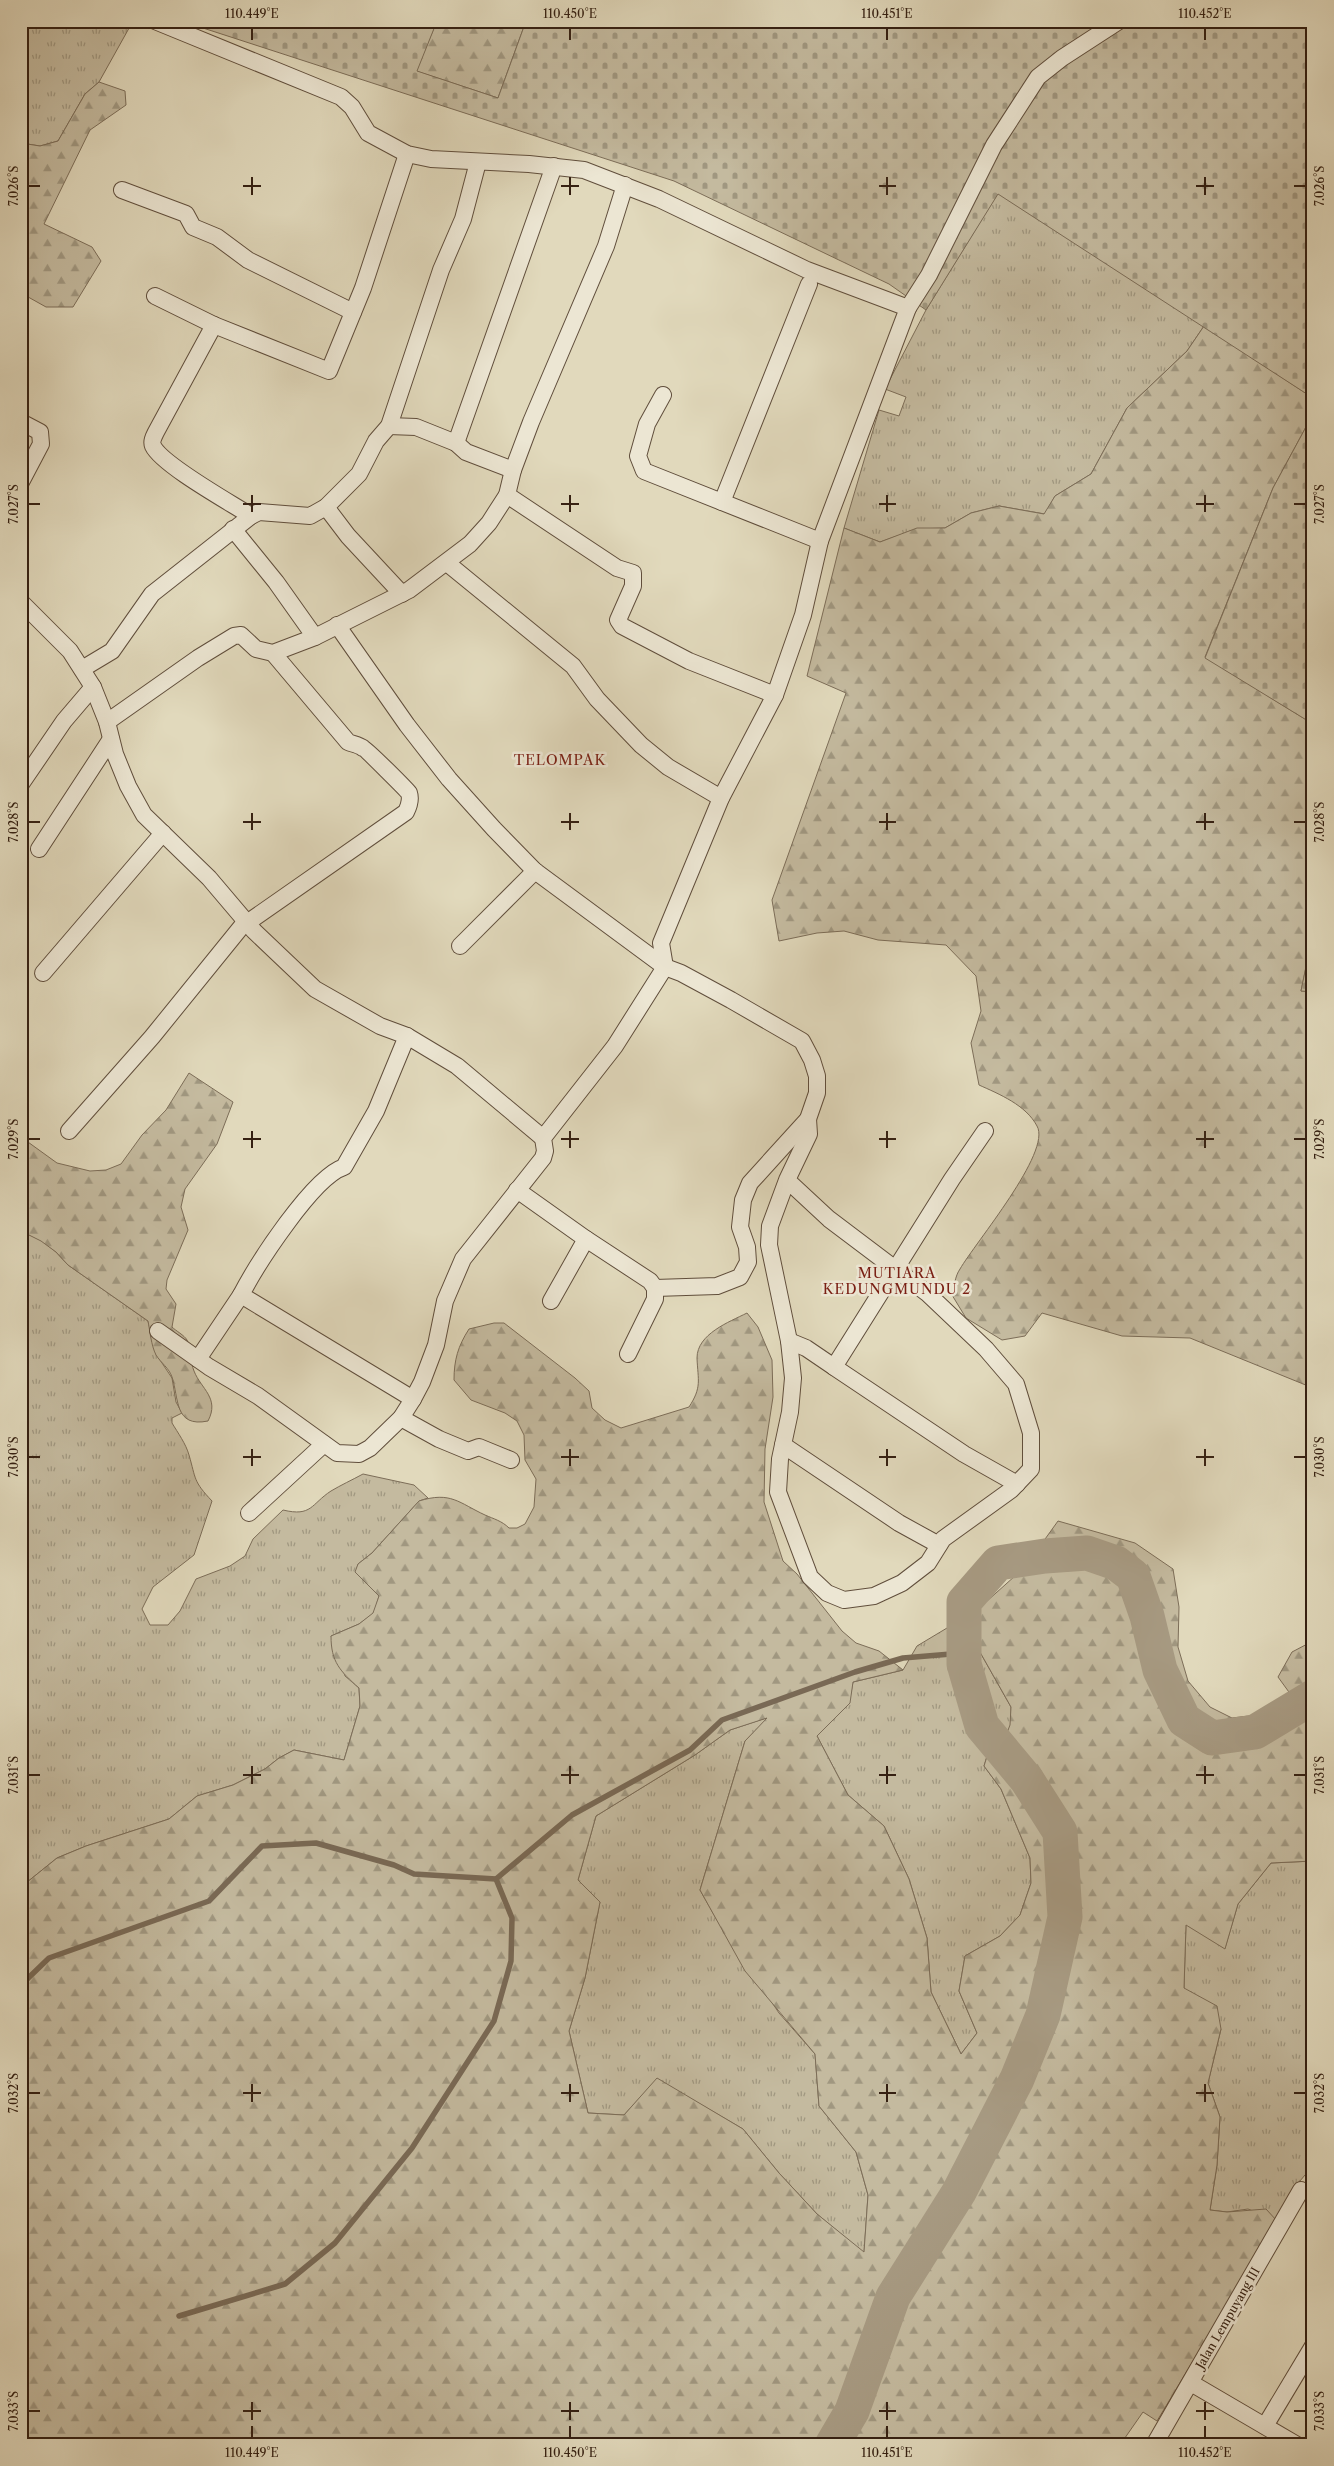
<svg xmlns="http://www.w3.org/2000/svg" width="1334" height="2466" font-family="'Libre Caslon Text',serif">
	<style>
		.grass { fill: url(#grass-tufts); stroke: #7c6d58 }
		.forest { fill: url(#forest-firs); stroke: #7c6d58; fill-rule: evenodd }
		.cemetery { fill: url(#cemetery-stones); stroke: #7c6d58 }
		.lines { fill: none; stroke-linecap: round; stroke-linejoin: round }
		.stream { stroke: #796955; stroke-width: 5.5 }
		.river { stroke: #a79a82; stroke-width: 35 }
		.street-casing { stroke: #604e3c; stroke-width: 18 }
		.street { stroke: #ece6d3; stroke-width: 16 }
		.ticks { fill: none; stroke: #352012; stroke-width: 2 }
		.labels { text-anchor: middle; stroke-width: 5; stroke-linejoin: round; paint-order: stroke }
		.street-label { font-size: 12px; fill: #352012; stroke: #ece6d3 }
		.neighbourhood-label { font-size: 14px; letter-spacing: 1px; fill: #7a1f14; stroke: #ece6d3 }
		.neatline { fill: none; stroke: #352012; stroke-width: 2 }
		.ticks-label { font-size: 12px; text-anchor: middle; fill: #352012 }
	</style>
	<defs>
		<pattern id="grass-tufts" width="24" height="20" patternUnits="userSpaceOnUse" patternTransform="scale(1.25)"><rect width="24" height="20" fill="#c4ba9f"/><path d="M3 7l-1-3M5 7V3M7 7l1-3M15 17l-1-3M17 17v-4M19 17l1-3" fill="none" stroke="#a09780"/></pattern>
		<pattern id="forest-firs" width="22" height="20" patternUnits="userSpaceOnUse" patternTransform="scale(1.25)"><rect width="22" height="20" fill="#c4ba9f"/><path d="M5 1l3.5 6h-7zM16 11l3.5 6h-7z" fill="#a09780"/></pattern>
		<pattern id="cemetery-stones" width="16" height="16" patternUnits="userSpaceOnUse" patternTransform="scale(1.25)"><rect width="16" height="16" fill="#c4ba9f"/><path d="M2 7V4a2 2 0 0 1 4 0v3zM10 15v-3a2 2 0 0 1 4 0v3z" fill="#a09780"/></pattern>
	</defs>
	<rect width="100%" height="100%" fill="#e1d9bc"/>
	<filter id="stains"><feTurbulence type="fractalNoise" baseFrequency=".004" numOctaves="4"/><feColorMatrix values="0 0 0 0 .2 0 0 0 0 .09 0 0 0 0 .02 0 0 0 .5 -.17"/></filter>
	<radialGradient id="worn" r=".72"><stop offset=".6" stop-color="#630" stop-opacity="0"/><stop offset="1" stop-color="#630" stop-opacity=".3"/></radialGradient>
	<g class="grass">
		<path d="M21,21H133L99,82L85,94L58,141L40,146L21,143Z"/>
		<path d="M998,193L1204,326L1187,351L1127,408L1091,474L1055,496L1045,514L999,506L971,513L945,528L917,529L880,542L844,528L879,410L899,416L906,397L885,389L926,310Z"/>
		<path d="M21,1231L41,1240L56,1252L68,1265L148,1321L156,1354L172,1378L176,1402L182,1413L172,1418V1423C178,1433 186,1444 189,1455C196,1479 193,1481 212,1501L194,1555L153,1587L142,1609L150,1625H168L180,1611L196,1579L230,1566L245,1556L253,1539L283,1510C312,1517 311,1504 331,1491C341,1485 352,1480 363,1474L414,1485L428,1498L419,1501L372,1553L358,1564L356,1572L379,1596L374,1613L359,1624L331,1636L345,1676L359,1688L360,1706L344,1760L294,1750L279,1758L265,1769L233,1785L197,1796L169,1819L86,1846L57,1858L21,1887Z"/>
		<path d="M977,1610L976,1645L1011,1707V1725L1005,1738L989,1750L984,1766L1001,1789L1030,1858L1031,1883L1020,1915L1000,1936L965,1956L959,1991L977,2033L961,2054L931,1992L927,1938L909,1879L884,1826L848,1795L817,1736L849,1703L853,1682L903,1670L917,1646Z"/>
		<path d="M769,1717L745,1741L700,1890L717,1920L779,2013L815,2054L819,2106L856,2152L868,2195L864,2253L817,2214L779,2173L743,2129L657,2079L624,2115L588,2113L569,2031L585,1978L600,1902L578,1880L596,1816L695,1755L730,1730Z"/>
		<path d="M1313,1861V2176L1305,2175L1289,2194L1277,2221L1248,2209L1227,2212L1210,2210L1217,2165L1220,2117L1208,2083L1221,2029L1184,1988L1186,1924L1225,1948L1238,1904L1271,1863Z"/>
	</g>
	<g class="forest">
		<path d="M437,21H526L498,98L416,71Z"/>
		<path d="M99,82L125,91L126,105L90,130L44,224L92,247L101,261L73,307H46L21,293V143L40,146L58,141L85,94Z"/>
		<path d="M1204,326L1313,398V414L1273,488L1205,657L1313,724V934L1301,991L1313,992V1388L1190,1338L1122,1336L1042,1313L1025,1336L1002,1340L966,1318L952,1295C954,1287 955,1276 960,1269C975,1243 1052,1152 1037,1126C1026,1105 999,1094 979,1085L971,1043L981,1011L976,976L946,945L878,940L844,931L817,933L779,941L772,900L846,693L807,676L844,528L880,542L917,528H945L971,513L999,506L1044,514L1055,496L1091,474L1127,408L1187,351Z"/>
		<path d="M189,1073L233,1102L217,1144L185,1189L181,1207L188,1230L167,1280L166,1289L176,1304L172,1327C176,1331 184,1335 187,1340C192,1348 190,1362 194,1371C201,1389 220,1398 208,1421C174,1428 179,1398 172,1377C169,1368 161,1363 156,1355C151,1345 150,1331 148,1321L68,1265L56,1252L41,1241L21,1231V1137L57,1163L90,1171L106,1170L121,1164L142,1135L166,1110Z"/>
		<path d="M747,1313L758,1327L772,1360L773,1397L765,1449L764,1502L783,1561L797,1574L842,1631L856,1643L879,1651L903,1670L853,1682L850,1703L817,1736L848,1795L884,1826L909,1879L927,1938L931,1992L961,2054L977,2033L959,1991L965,1956L1000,1936L1020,1915L1031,1883L1030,1858L1001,1789L984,1766L989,1750L1005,1738L1010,1725L1011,1707L976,1645L977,1610L1025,1567L1058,1521L1135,1543L1173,1569L1179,1607L1178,1647L1188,1681L1210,1707L1232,1718L1265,1714L1294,1699L1278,1677L1292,1652L1313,1641V1861L1271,1863L1238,1904L1225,1949L1186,1925L1184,1988L1217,2006L1221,2029L1208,2083L1220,2117L1217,2165L1210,2210L1227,2212L1266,2209L1277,2221L1157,2421L1143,2412L1120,2445H21V1887L57,1858L86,1846L169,1819L197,1796L233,1785L265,1769L279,1758L294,1750L344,1760L360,1706L359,1688C340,1671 331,1662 331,1636L359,1624L373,1613L379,1596L355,1572L358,1564L372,1553L419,1501C451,1491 459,1503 485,1515C494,1519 502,1521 509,1528H517L525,1524L534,1507L536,1479L525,1460L524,1435L517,1421L505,1413L471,1400L454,1380C454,1360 458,1346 469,1329L494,1323H504L575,1378L589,1391L592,1408L605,1420L621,1428L689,1407C702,1387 698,1381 697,1358C697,1334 729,1322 747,1313ZM767,1718L745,1741L700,1890L745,1971L815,2054L819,2106L856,2152L868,2195L864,2252L817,2214L779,2173L743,2129L657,2078L624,2115L588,2113L569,2031L585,1978L600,1902L578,1880L596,1816L695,1755L730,1730Z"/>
	</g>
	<g class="cemetery">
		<path d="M206,21H437L417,71L498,98L526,21H1313V398L998,194L926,310L889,284L674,181L203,28Z"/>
		<path d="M1313,414V724L1205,658L1273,488Z"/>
		<path d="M1313,934V992L1301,991L1312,937Z"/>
	</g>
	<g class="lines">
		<g class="stream">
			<path d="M21,1985L49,1958L209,1901L262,1846L316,1843L394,1865L414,1874L496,1879L572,1815L690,1750L722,1720L855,1672L903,1658L963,1653"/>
			<path d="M179,2316L285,2284L335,2243L412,2148L494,2021L511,1961L512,1918L496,1879"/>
		</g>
		<path class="river" d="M832,2445L852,2411L893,2297L959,2192L1017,2079L1043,2015L1065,1917L1060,1832L1027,1780L982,1726L964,1664V1602L998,1563L1045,1556L1087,1553L1116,1563L1133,1576L1147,1616L1160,1670L1184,1720L1212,1738L1255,1732L1313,1697"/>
		<defs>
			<g id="street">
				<path d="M155,21L341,97L352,107L368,133L407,154L431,159L529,164L584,170L659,199L807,270L908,308L929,275L994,145L1038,77L1062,58L1119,21"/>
				<path d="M122,190L186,214L193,227L217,237L248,260L353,312"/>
				<path d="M155,296L214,325L329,371L363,288L407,154"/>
				<path d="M214,325L156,432C154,436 151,441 153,446C162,465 231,503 251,516"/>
				<path d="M663,395L647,424L638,456L644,471L820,541"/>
				<path d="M21,422L40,432L41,444L21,482"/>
				<path d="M389,426L416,427L456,443L466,452L513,470"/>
				<path d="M456,443L554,166"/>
				<path d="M507,495L617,568L633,573V586L618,620L622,626L689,661L775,695"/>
				<path d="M722,502L809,284"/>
				<path d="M326,507L348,536L402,594"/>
				<path d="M233,529L276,582L315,637"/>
				<path d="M447,563L573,666L597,699L641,745L668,767L721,798"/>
				<path d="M21,602L70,651L93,687L107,722L115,754L128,786L144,815L209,878L254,931L315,989L380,1026L407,1036L457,1066L543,1138"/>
				<path d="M337,625L407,725L449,779L494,829L535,871L665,967L681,973L731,1000L802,1041L812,1060L817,1076V1093L808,1119L750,1183L743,1200L740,1227L747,1247L748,1262L740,1277L717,1286L655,1288"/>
				<path d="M82,669L112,651L152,594L251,516L259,512L310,516L326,507L359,474L376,441L389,426L441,270L463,219L478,162"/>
				<path d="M107,722L198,658L234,636L241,635L256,649L273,653L315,637L409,590L470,544L489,523L507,495L513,470L531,422L606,246L625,185"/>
				<path d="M21,784L64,721L93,687"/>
				<path d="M39,849L111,739"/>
				<path d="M247,923L406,812C409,806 411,799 409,793C407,790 366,749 363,748C359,745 353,744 348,742L273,653"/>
				<path d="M460,946L535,871"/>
				<path d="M43,973L163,833"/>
				<path d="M407,1036L376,1111L344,1167C313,1177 257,1264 241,1295L413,1399"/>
				<path d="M69,1131L152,1037L246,921"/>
				<path d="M787,1180L829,1219L927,1293L986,1349L1016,1384L1031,1433V1469L1011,1490L943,1539L928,1563L902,1583L874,1596L844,1600L827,1593L810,1577L778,1492L780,1459L790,1412L793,1378L789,1341L769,1245L770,1226L787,1180L809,1134L808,1119"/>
				<path d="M517,1190L586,1239L650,1281L655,1288V1299L628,1354"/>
				<path d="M551,1301L586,1239"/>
				<path d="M158,1331L209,1367L258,1396L337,1453L359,1454L370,1448L401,1418L413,1399L422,1382L436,1345L445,1301L463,1259L543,1158L545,1151L543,1138L615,1046L665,967L661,943L721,798L775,695L803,615L820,541L908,308"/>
				<path d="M789,1341L806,1348L834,1367L952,1179L985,1131"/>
				<path d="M198,1359L241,1295"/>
				<path d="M834,1367L964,1454L1017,1484"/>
				<path d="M401,1418L439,1439L468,1451L479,1447L511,1460"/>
				<path d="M783,1445L899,1523L939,1545"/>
				<path d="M249,1513L324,1444"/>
				<path d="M1191,2383L1297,2445"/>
				<path d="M1265,2426L1313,2346"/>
				<path d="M1154,2445L1301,2190"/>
			</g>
		</defs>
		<use href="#street" class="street-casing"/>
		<use href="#street" class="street"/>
	</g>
	<path class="ticks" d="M252,28V40M570,28V40M887,28V40M1205,28V40M252,177V195M570,177V195M887,177V195M1205,177V195M28,186H40M243,186H261M561,186H579M879,186H896M1196,186H1214M1294,186H1306M252,495V512M570,495V512M887,495V512M1205,495V512M28,504H40M243,504H261M561,504H579M879,504H896M1196,504H1214M1294,504H1306M252,813V830M570,813V830M887,813V830M1205,813V830M28,822H40M243,822H261M561,822H579M879,822H896M1196,822H1214M1294,822H1306M252,1131V1148M570,1131V1148M887,1131V1148M1205,1131V1148M28,1139H40M243,1139H261M561,1139H579M879,1139H896M1196,1139H1214M1294,1139H1306M252,1449V1466M570,1449V1466M887,1449V1466M1205,1449V1466M28,1457H40M243,1457H261M561,1457H579M879,1457H896M1196,1457H1214M1294,1457H1306M252,1766V1784M570,1766V1784M887,1766V1784M1205,1766V1784M28,1775H40M243,1775H261M561,1775H579M879,1775H896M1196,1775H1214M1294,1775H1306M252,2084V2102M570,2084V2102M887,2084V2102M1205,2084V2102M28,2093H40M243,2093H261M561,2093H579M879,2093H896M1196,2093H1214M1294,2093H1306M252,2402V2420M570,2402V2420M887,2402V2420M1205,2402V2420M28,2411H40M243,2411H261M561,2411H579M879,2411H896M1196,2411H1214M1294,2411H1306M252,2426V2438M570,2426V2438M887,2426V2438M1205,2426V2438"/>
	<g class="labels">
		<g class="street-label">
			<text transform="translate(1228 2318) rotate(-60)" y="4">Jalan Lempuyang III</text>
		</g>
		<g class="neighbourhood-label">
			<text x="560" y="765">TELOMPAK</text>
			<text x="897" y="1278">MUTIARA<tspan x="897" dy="16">KEDUNGMUNDU 2</tspan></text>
		</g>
	</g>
	<rect width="1334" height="2466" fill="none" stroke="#e1d9bc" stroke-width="55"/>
	<rect x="28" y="28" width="1278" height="2410" class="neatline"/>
	<g class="ticks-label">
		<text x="252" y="18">110.449°E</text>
		<text x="570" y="18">110.450°E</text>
		<text x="887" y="18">110.451°E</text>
		<text x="1205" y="18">110.452°E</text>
		<text transform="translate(14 186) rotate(-90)" y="4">7.026°S</text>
		<text transform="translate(1320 186) rotate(-90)" y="4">7.026°S</text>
		<text transform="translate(14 504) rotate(-90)" y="4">7.027°S</text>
		<text transform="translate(1320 504) rotate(-90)" y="4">7.027°S</text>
		<text transform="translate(14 822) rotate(-90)" y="4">7.028°S</text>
		<text transform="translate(1320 822) rotate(-90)" y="4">7.028°S</text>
		<text transform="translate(14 1139) rotate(-90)" y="4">7.029°S</text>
		<text transform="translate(1320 1139) rotate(-90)" y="4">7.029°S</text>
		<text transform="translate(14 1457) rotate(-90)" y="4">7.030°S</text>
		<text transform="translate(1320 1457) rotate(-90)" y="4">7.030°S</text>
		<text transform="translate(14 1775) rotate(-90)" y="4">7.031°S</text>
		<text transform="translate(1320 1775) rotate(-90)" y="4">7.031°S</text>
		<text transform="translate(14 2093) rotate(-90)" y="4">7.032°S</text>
		<text transform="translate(1320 2093) rotate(-90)" y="4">7.032°S</text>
		<text transform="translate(14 2411) rotate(-90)" y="4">7.033°S</text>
		<text transform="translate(1320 2411) rotate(-90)" y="4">7.033°S</text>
		<text x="252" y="2457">110.449°E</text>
		<text x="570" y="2457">110.450°E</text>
		<text x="887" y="2457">110.451°E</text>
		<text x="1205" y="2457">110.452°E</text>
	</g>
	<rect width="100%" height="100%" filter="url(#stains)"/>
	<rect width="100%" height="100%" fill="url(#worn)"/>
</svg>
